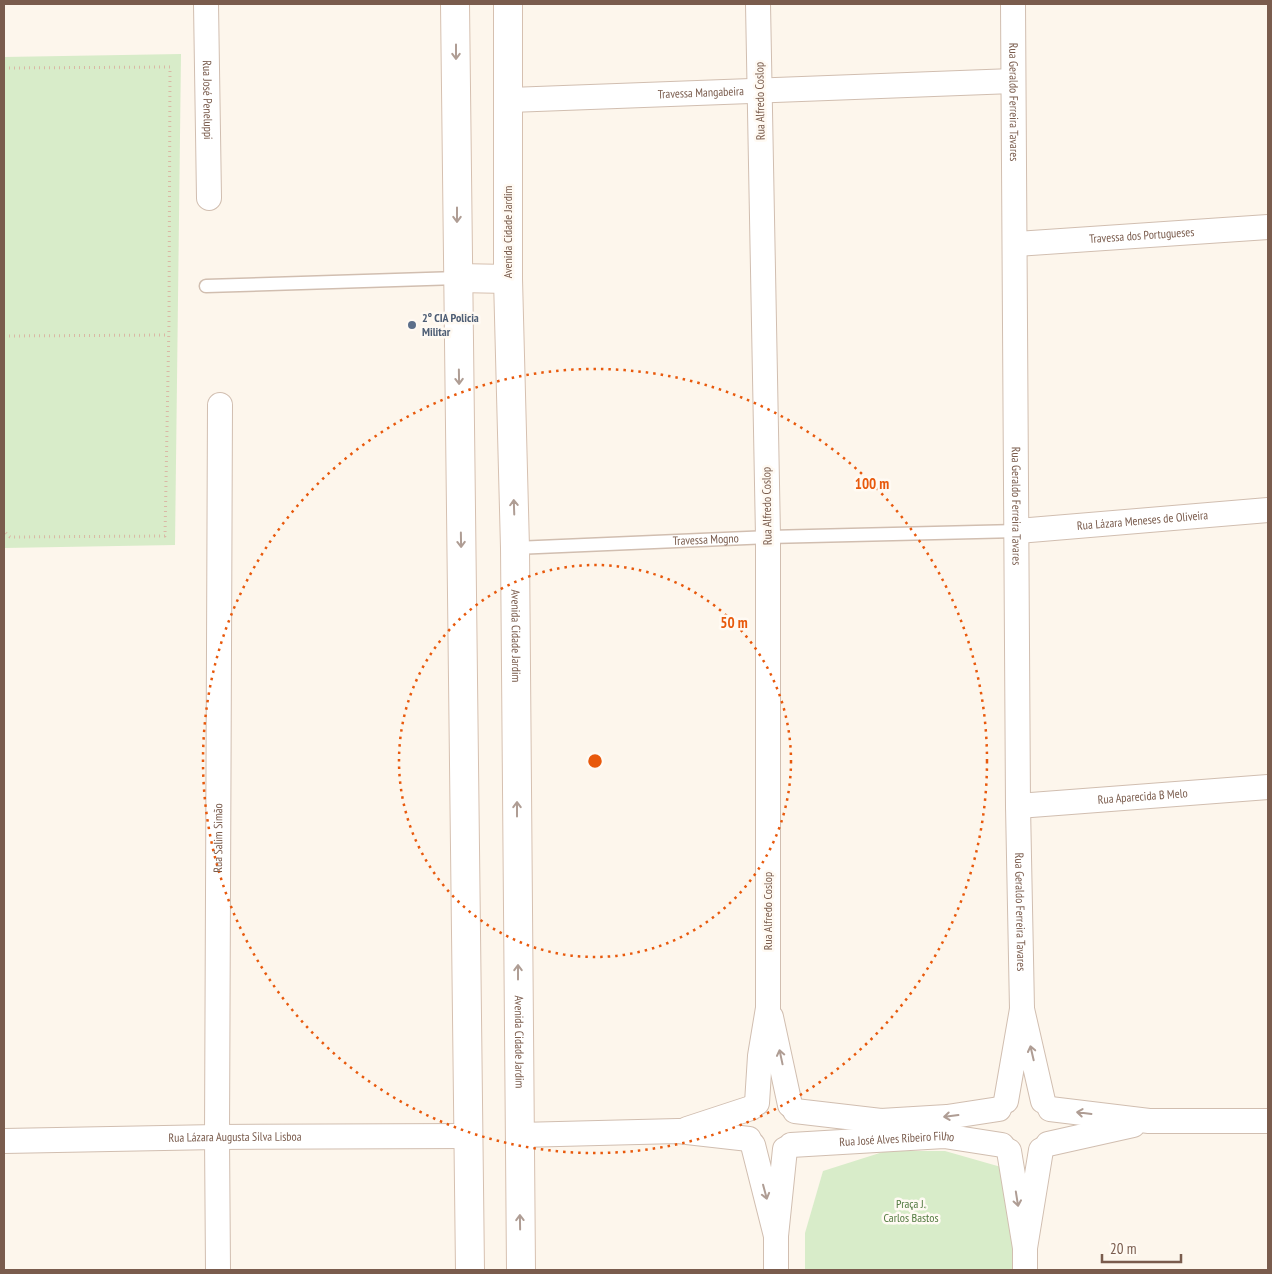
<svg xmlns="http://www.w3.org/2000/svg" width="1272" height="1274" font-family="'PT Sans Narrow',sans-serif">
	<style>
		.green { fill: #d8ecc9 }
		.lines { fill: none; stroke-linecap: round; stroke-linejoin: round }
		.lane-casing { stroke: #d1beb0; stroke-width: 15 }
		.street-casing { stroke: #d1beb0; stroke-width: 26 }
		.secondary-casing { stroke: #d6c0b0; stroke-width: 30 }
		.path { stroke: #d9b8a5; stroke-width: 3; stroke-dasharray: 1 4; stroke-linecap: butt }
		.lane { stroke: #fff; stroke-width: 12 }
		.street { stroke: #fff; stroke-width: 24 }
		.secondary { stroke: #fff; stroke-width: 28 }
		.oneway { stroke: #af9d94 }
		.ring { fill: none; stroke: #e8590c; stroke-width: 2.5; stroke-dasharray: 2.5 5 }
		.service-dot { fill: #5c6f8a; stroke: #fffaf3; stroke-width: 2 }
		.labels { text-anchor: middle; stroke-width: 5; stroke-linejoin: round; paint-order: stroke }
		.street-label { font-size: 12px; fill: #7a5c4d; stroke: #fffaf3 }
		.service-label { font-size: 12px; font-weight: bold; fill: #4e5e75; stroke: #fffaf3; text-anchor: start }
		.park-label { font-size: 12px; fill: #537a41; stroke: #fffaf3 }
		.centre { fill: #e8590c; stroke: #fffaf3; stroke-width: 2.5 }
		.ring-label { font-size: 15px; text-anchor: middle; font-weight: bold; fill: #e8590c; stroke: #fffaf3; stroke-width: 5; stroke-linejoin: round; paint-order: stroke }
	</style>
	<rect width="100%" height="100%" fill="#fdf6ec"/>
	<g class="green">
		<path d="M181,54L175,545L4,548V57Z"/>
		<path d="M886,1151H945L1008,1169L1017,1270H805V1233L823,1171Z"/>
	</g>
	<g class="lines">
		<defs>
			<g id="lane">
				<path d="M206,286L458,278"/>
				<path id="s1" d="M515,548L768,537L1018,531"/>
			</g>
			<g id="street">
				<path id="s2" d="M206,4L209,198"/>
				<path id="s3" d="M1013,4L1018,806L1022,1009"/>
				<path id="s4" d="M510,100L1013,81"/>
				<path id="s5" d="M1016,244L1268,227"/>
				<path id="s6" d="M1018,531L1268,510"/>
				<path id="s7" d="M1018,806L1268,787"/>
				<path d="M771,1017L790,1105"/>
				<path d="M1006,1101L1022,1009L1043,1101"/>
				<path d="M757,1103L760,1056L768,1008V537L758,4"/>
				<path d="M1050,1109L1149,1121H1268"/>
				<path d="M795,1111L881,1121L947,1117L999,1109"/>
				<path d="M687,1129L751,1108"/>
				<path d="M519,1135L678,1131L749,1139"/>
				<path id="s8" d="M4,1141L217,1137L468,1136"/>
				<path d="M1048,1144L1133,1125"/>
				<path d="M753,1145L776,1236L785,1149"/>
				<path id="s9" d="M791,1145L944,1136L1002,1145"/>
				<path d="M1009,1151L1025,1248L1041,1150"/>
				<path d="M776,1236V1270"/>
				<path d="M1025,1248V1270"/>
				<path id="s10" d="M218,1270L217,1137L220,405"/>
			</g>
			<g id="secondary">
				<path d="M455,4L470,1270"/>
				<path id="s11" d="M508,4V279L515,548L521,1270"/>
				<path d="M458,278L508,279"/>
			</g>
		</defs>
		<use href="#lane" class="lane-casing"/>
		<use href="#street" class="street-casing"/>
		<use href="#secondary" class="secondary-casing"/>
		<g class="path">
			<path d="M4,68L170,67L169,322L165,536L10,537L4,531"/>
			<path d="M4,336L169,335"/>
		</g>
		<use href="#lane" class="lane"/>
		<use href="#street" class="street"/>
		<use href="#secondary" class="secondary"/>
	</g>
	<defs><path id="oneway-shaft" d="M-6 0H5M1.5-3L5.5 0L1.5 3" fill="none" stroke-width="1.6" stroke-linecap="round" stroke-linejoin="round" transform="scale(1.25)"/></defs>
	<g class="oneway">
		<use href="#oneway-shaft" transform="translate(456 52) rotate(90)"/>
		<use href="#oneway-shaft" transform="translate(457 215) rotate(90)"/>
		<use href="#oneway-shaft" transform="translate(459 377) rotate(89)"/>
		<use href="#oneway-shaft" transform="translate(514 507) rotate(-92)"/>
		<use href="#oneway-shaft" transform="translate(461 540) rotate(89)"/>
		<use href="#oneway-shaft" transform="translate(517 809) rotate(-90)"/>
		<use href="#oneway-shaft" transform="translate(518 972) rotate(-90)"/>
		<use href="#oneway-shaft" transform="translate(1032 1053) rotate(-103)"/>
		<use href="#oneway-shaft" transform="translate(781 1057) rotate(-102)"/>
		<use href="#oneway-shaft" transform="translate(1084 1113) rotate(-173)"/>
		<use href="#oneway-shaft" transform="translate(951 1116) rotate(173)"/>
		<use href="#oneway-shaft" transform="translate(765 1192) rotate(75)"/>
		<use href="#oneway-shaft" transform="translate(1017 1199) rotate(81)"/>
		<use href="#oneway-shaft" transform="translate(520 1222) rotate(-91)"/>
	</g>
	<g class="ring">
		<circle cx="595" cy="761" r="196"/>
		<circle cx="595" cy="761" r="392"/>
	</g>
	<circle class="service-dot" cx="412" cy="325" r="5"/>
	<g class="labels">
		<g class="street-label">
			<text dy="4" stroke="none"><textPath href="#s4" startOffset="191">Travessa Mangabeira</textPath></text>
			<text dy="4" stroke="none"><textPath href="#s2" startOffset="96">Rua José Peneluppi</textPath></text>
			<text transform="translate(760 101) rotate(-91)" y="4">Rua Alfredo Coslop</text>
			<text dy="4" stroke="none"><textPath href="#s3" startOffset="98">Rua Geraldo Ferreira Tavares</textPath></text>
			<text transform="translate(508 232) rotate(-90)" y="4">Avenida Cidade Jardim</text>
			<text dy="4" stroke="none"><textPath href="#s5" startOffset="126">Travessa dos Portugueses</textPath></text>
			<text transform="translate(767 506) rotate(-91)" y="4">Rua Alfredo Coslop</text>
			<text dy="4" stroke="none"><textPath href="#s3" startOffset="502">Rua Geraldo Ferreira Tavares</textPath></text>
			<text dy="4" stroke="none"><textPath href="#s6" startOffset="125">Rua Lázara Meneses de Oliveira</textPath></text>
			<text dy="4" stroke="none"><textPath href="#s1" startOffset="191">Travessa Mogno</textPath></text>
			<text dy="4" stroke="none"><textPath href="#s11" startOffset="632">Avenida Cidade Jardim</textPath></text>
			<text dy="4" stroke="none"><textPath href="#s7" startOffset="125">Rua Aparecida B Melo</textPath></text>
			<text dy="4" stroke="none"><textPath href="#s10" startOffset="432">Rua Salim Simão</textPath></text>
			<text transform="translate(768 911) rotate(-90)" y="4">Rua Alfredo Coslop</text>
			<text dy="4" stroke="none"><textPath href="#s3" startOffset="908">Rua Geraldo Ferreira Tavares</textPath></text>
			<text dy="4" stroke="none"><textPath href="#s11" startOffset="1038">Avenida Cidade Jardim</textPath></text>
			<text dy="4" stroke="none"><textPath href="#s8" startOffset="231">Rua Lázara Augusta Silva Lisboa</textPath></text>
			<text dy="4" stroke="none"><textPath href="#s9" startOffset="106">Rua José Alves Ribeiro Filho</textPath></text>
		</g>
		<g class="service-label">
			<text x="422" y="322">2º CIA Policia<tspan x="422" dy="14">Militar</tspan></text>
		</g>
		<g class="park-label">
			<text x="911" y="1208">Praça J.<tspan x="911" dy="14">Carlos Bastos</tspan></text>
		</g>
	</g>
	<circle cx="595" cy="761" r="8" class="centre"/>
	<g class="ring-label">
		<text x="872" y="489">100 m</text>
		<text x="734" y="628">50 m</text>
	</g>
	<rect width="1272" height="1274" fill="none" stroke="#7a5c4d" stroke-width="10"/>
	<path d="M1102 1254v8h79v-8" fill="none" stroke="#7a5c4d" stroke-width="2.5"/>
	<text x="1110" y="1254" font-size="15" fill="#7a5c4d" stroke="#fffaf3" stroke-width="4" paint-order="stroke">20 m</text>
</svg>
